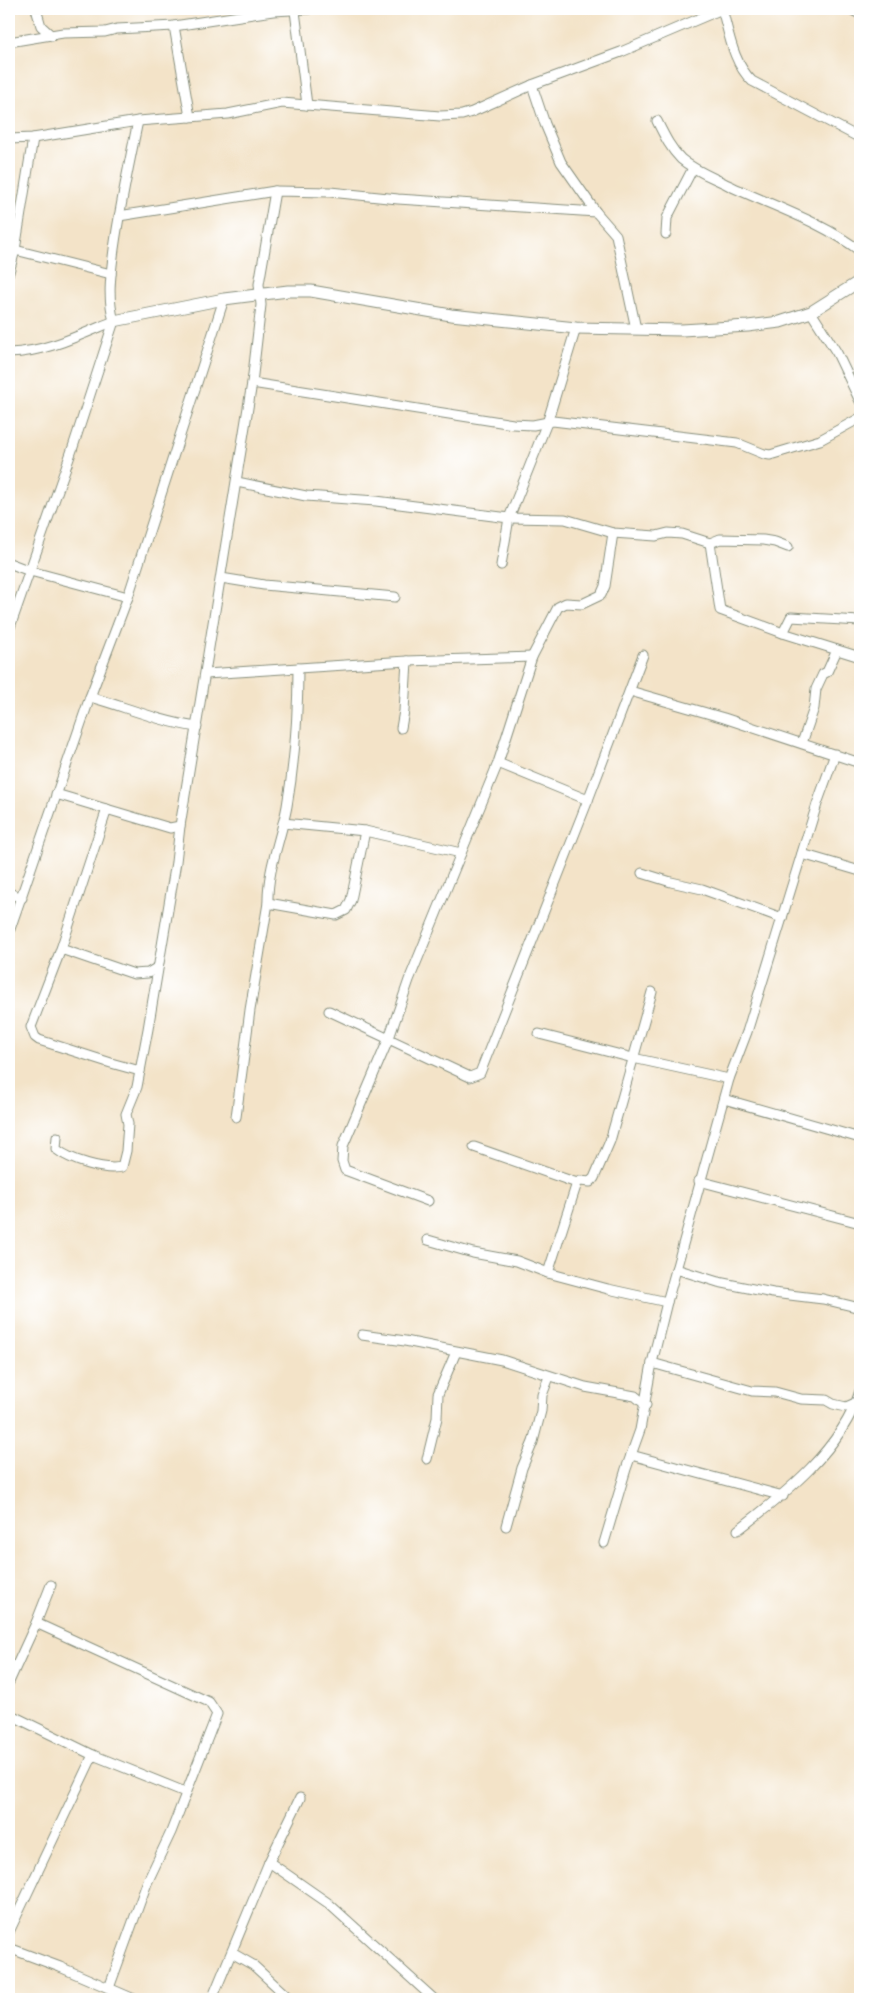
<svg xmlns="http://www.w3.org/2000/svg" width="869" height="2008" font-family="Vollkorn,serif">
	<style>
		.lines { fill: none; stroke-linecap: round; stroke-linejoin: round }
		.minor-casing { stroke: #89907e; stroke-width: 11 }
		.tertiary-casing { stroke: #89907e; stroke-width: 13 }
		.minor { stroke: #fff; stroke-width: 9 }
		.tertiary { stroke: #fff; stroke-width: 11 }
	</style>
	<rect width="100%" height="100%" fill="#fff"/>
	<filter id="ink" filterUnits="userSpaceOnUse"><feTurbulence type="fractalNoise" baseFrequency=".02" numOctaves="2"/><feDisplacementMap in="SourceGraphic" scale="10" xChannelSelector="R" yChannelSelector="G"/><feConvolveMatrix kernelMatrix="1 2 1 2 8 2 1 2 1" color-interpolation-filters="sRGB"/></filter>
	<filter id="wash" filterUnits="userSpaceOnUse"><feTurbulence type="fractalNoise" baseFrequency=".0096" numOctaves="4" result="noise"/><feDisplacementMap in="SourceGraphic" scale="20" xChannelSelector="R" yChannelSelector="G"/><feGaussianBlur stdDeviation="1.12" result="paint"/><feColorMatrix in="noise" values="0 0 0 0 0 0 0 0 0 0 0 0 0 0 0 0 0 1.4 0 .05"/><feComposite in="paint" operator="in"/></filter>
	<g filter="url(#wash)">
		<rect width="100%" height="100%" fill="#f3e3c8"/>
	</g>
	<g filter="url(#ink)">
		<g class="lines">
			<defs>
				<g id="minor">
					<path d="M36,9L41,26L52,36"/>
					<path d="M722,9C729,33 733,63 752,81L860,138"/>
					<path d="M850,9L860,14"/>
					<path d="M295,11L307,105"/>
					<path d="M174,26L190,117"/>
					<path d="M9,42L63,33L105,32L117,29L174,26L273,11L309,9"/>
					<path d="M532,85L545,124L561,162L596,212L616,235L636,329"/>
					<path d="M657,121C664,135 670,148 681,159C695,171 712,177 728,185C772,206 821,221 860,251"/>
					<path d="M9,139L33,138L138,121L228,114L282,103L440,116L462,115L472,112L532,85L621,52L722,9"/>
					<path d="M119,216L275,191L330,192L398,199L596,212"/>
					<path d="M666,234L667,218L693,168"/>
					<path d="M15,250L111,274"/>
					<path d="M9,272L15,250L33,138"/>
					<path d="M811,312L837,353L860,401"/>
					<path d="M9,353C46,352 80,335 114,321"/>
					<path d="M252,383L513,424L533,425L553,421L737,443L764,454L770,455L820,440L860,418"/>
					<path d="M237,482L306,496L376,501L509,518L565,519L613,533L656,536L668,533L682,534L710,543L720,539L763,540L775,542L788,547"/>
					<path d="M710,543L720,610L783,633L860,657"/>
					<path d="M9,563L30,571L128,597"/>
					<path d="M501,565L509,518L548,420L576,328"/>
					<path d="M221,578L264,585L395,597"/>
					<path d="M9,630L73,447L114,321C107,297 111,273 114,249C120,206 129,164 138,121"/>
					<path d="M783,633L791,617L860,621"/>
					<path d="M206,674L407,661L532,657"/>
					<path d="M630,691L724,718L860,763"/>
					<path d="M90,697C126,707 161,722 197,727"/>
					<path d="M401,728L404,711L407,661"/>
					<path d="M802,743L814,708L816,689L823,674L827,672L837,650"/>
					<path d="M498,763L588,800"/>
					<path d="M56,794L170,828L180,826"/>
					<path d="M107,809L61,949L31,1027L35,1037L39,1040L111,1063L140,1071"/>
					<path d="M283,823L365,831L461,853"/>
					<path d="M802,854L860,871"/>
					<path d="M642,873L671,882L702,889L782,918"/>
					<path d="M9,893L22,898"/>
					<path d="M268,903L336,915L346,910L351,900L365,831"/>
					<path d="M9,932L90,697L128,597L224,299"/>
					<path d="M61,949L134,974L148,973L158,967"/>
					<path d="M329,1011L470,1077L480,1073L588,800L643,655"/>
					<path d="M539,1034L633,1058L729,1079"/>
					<path d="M724,1099L860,1138"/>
					<path d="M236,1117L250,1010L268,903C267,870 281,839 287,806C295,760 298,715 298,668"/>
					<path d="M57,1137L56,1149C70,1160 104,1171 122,1167L126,1151L128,1124L126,1114L137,1087L148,1029L176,862L180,826L252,383L261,305L259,284L275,191"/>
					<path d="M474,1147L577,1183"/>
					<path d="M699,1181L860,1223"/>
					<path d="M428,1201L345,1170L342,1161L343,1146L389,1038L409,980L498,763L532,657L558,607L566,603L582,604L601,595L605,586L613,533"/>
					<path d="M428,1240L473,1253L517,1261L548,1273L608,1289L667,1302"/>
					<path d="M676,1269L718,1282L773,1293L823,1299L860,1308"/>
					<path d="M548,1273L577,1183L580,1181L590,1182L594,1178L610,1141L652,992"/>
					<path d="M362,1335L405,1341L502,1360L585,1387L635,1396L646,1405"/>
					<path d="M652,1363L752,1391L775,1392L801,1399L826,1400L833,1404L846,1407L855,1403"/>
					<path d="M631,1455L783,1496"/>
					<path d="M427,1459L437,1418L438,1394L456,1352"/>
					<path d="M506,1526L522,1468L533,1442L541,1411L542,1395L549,1377"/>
					<path d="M738,1530C785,1494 842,1449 860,1391"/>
					<path d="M604,1543L626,1469L640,1430L652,1363L667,1302L729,1079L747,1032L817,804L835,754"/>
					<path d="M36,1623L51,1585"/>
					<path d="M9,1682L36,1623L209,1702L217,1714L171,1832L147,1883L109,1988"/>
					<path d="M9,1714L93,1755L185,1792"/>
					<path d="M269,1862L328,1903L434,1999"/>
					<path d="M9,1932L93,1755"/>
					<path d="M9,1948L60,1967L134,1999"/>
					<path d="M232,1953L253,1965L290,1999"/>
					<path d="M212,1999L269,1862L300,1798"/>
				</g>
				<path id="tertiary" d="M114,321L224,299L288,291H311L451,315L576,328L682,330L748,326L780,322L811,312L860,281"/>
			</defs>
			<use href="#minor" class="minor-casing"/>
			<use href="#tertiary" class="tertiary-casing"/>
			<use href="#minor" class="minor"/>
			<use href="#tertiary" class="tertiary"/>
		</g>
	</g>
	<rect width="869" height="2008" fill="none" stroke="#fff" stroke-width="30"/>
</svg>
